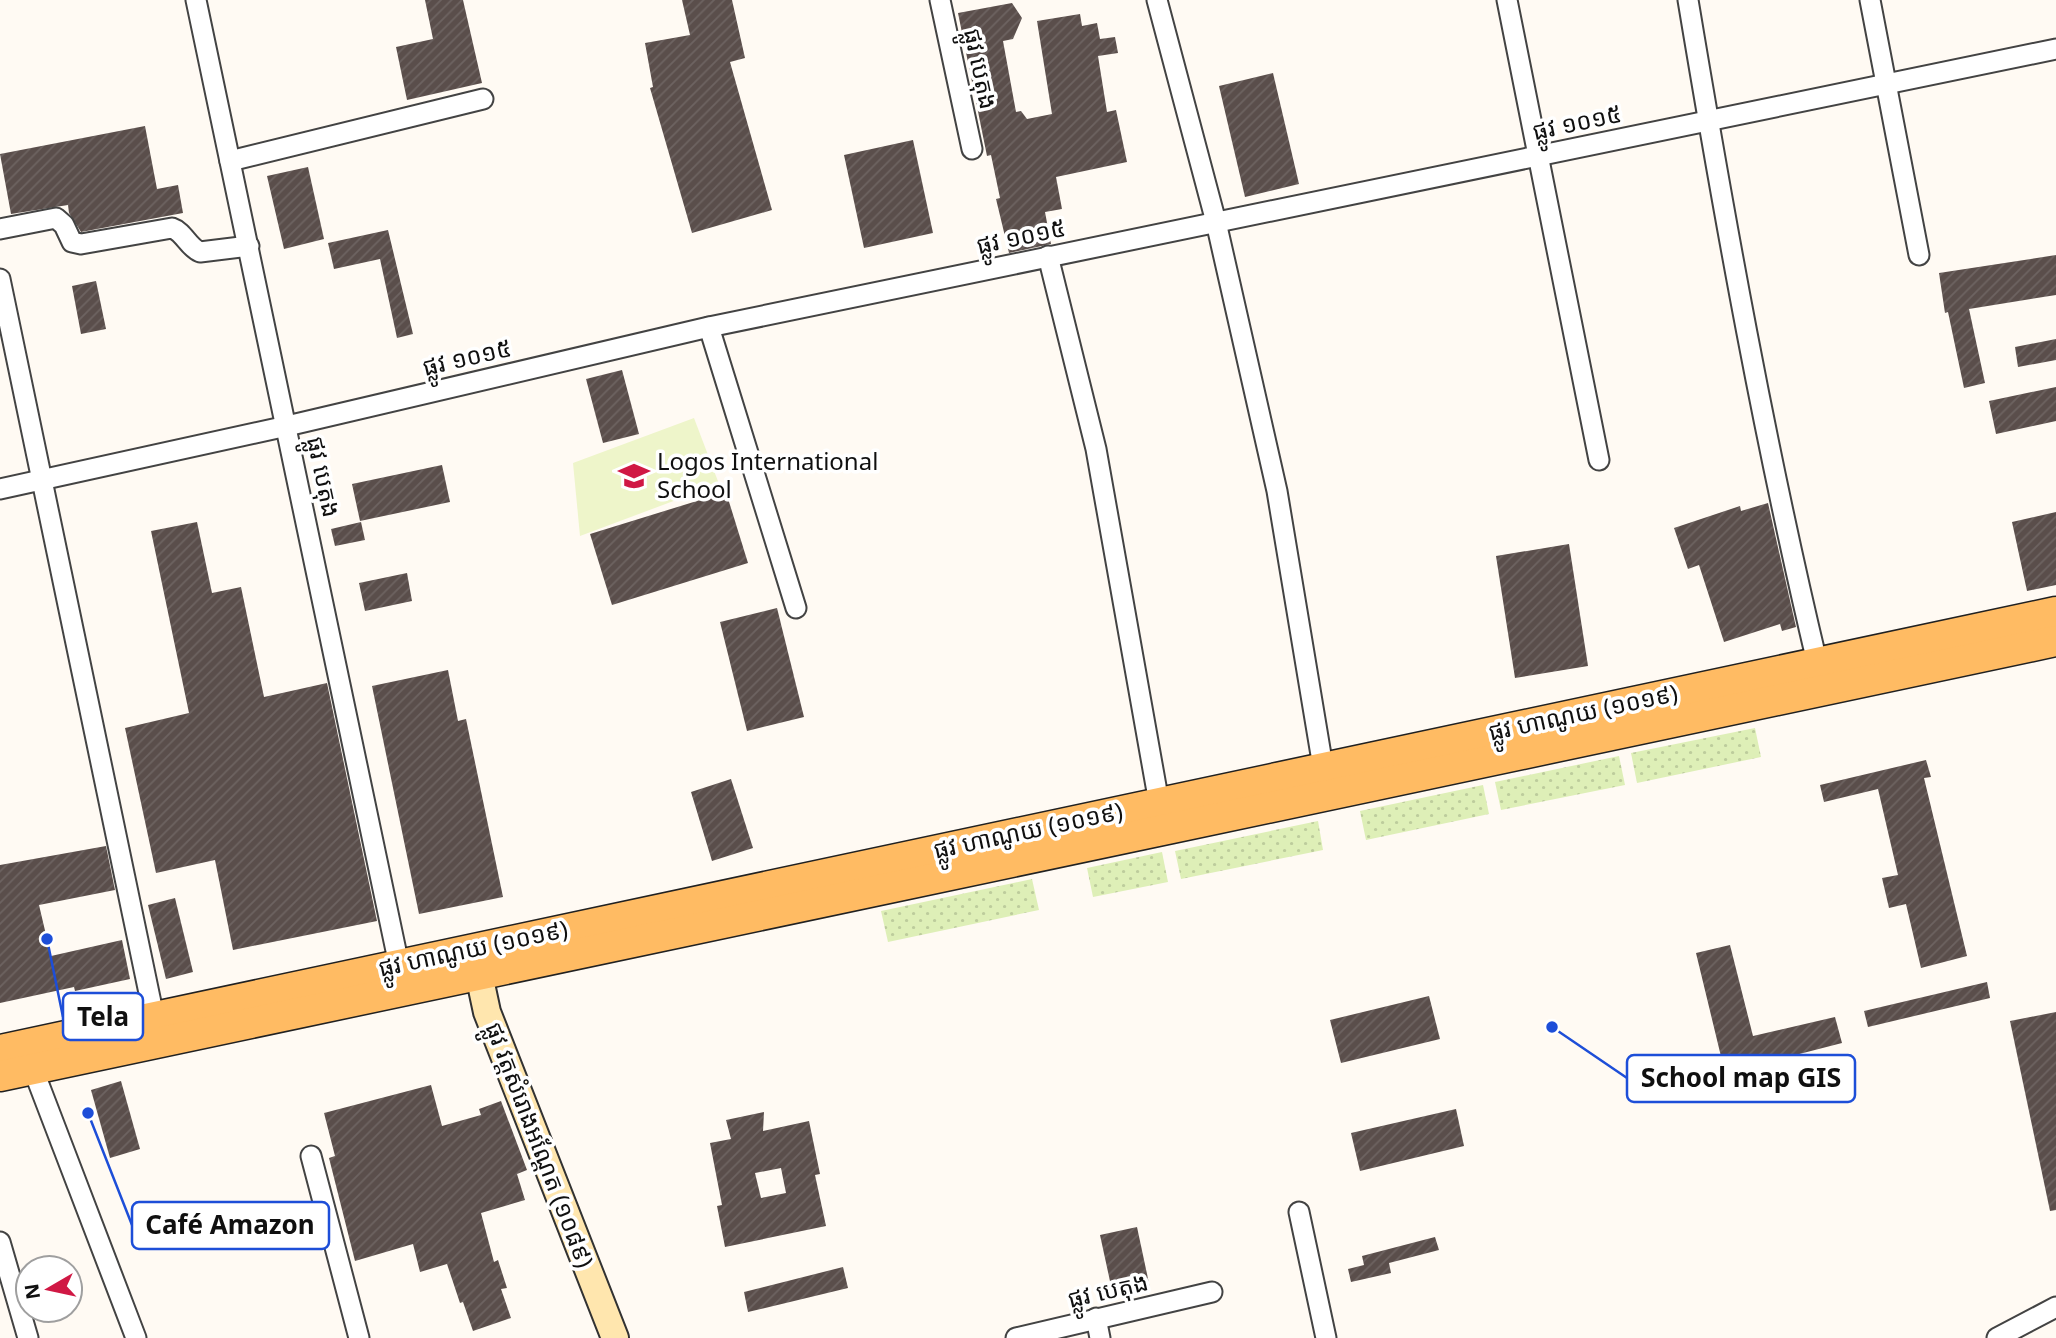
<svg xmlns="http://www.w3.org/2000/svg" width="2056" height="1338" font-family="Georgia,'Noto Sans Khmer',serif">
	<style>
		.grass { fill: url(#grass-dots) }
		.pitch { fill: #eef5ca }
		.building { fill: url(#building-hatch); fill-rule: evenodd }
		.lines { fill: none; stroke-linecap: round; stroke-linejoin: round }
		.street-casing { stroke: #434343; stroke-width: 23 }
		.secondary-casing { stroke: #323232; stroke-width: 30 }
		.primary-casing { stroke: #212121; stroke-width: 33 }
		.street { stroke: #fff; stroke-width: 19 }
		.secondary { stroke: #ffe6ae; stroke-width: 26 }
		.primary { stroke: #ffbb63; stroke-width: 30 }
		.labels { text-anchor: middle; stroke-width: 7; stroke-linejoin: round; paint-order: stroke }
		.street-label { font-size: 24px; fill: #101010; stroke: #fff }
		.poi-label { font-size: 24px; fill: #101010; stroke: #fff; text-anchor: start }
		.leader { fill: none; stroke: #1d4ed8; stroke-width: 2.5 }
		.callout-dot { fill: #1d4ed8; stroke: #fff; stroke-width: 2.5 }
		.callout { fill: #fff; stroke: #1d4ed8; stroke-width: 2.5 }
		.callout-label { font-size: 26px; text-anchor: middle; font-weight: bold; fill: #101010 }
	</style>
	<defs>
		<pattern id="grass-dots" width="8" height="8" patternUnits="userSpaceOnUse" patternTransform="scale(1.75)"><rect width="8" height="8" fill="#deefb7"/><path d="M2 2h.1M6 6h.1" fill="none" stroke="#bdcc9c" stroke-width="1.8" stroke-linecap="round"/></pattern>
		<pattern id="building-hatch" width="6" height="6" patternUnits="userSpaceOnUse" patternTransform="scale(1.75)"><rect width="6" height="6" fill="#5a4e4b"/><path d="M-1 1l2-2M0 6l6-6M5 7l2-2" fill="none" stroke="#6d6361"/></pattern>
	</defs>
	<rect width="100%" height="100%" fill="#fffaf3"/>
	<g class="grass">
		<path d="M1755,728L1761,757L1637,783L1631,753Z"/>
		<path d="M1619,756L1625,785L1501,810L1495,782Z"/>
		<path d="M1483,785L1489,814L1366,840L1360,811Z"/>
		<path d="M1318,821L1323,850L1181,879L1175,851Z"/>
		<path d="M1162,852L1168,882L1093,897L1087,868Z"/>
		<path d="M1032,879L1039,910L888,942L881,911Z"/>
	</g>
	<path class="pitch" d="M694,418L719,484L580,536L573,463Z"/>
	<g class="building">
		<path d="M425,0H463L482,83L407,100L396,47L433,39Z"/>
		<path d="M682,0H732L745,58L730,62L772,210L692,233L650,88L653,87L645,43L690,35Z"/>
		<path d="M1012,3L1022,18L1013,39L1003,41L1016,112L1021,111L1027,119L1052,114L1037,21L1080,14L1082,26L1097,23L1100,39L1115,37L1118,53L1098,56L1107,112L1116,110L1127,162L1056,177L1062,209L1045,212L1051,244L1009,253L996,199L1000,198L991,155L987,156L958,13Z"/>
		<path d="M1273,73L1299,184L1245,197L1219,86Z"/>
		<path d="M145,126L157,189L178,185L183,213L81,232L69,213L68,205L11,214L0,154Z"/>
		<path d="M913,140L933,233L864,248L844,155Z"/>
		<path d="M308,167L324,239L284,249L267,176Z"/>
		<path d="M388,230L413,334L397,338L380,259L334,269L328,243Z"/>
		<path d="M2056,255V295L1969,309L1985,383L1964,388L1948,312L1945,313L1939,273Z"/>
		<path d="M96,281L106,329L81,334L72,286Z"/>
		<path d="M2056,339V360L2018,367L2015,347Z"/>
		<path d="M622,370L639,434L603,443L586,379Z"/>
		<path d="M2056,387V421L1996,434L1989,401Z"/>
		<path d="M442,465L450,502L360,521L352,484Z"/>
		<path d="M726,492L748,563L612,605L590,534Z"/>
		<path d="M1768,503L1796,627L1782,631L1780,624L1724,642L1699,565L1688,569L1674,528L1740,506L1741,511Z"/>
		<path d="M2056,512V585L2027,591L2012,522Z"/>
		<path d="M197,522L212,593L241,587L264,697L327,683L377,921L233,950L215,860L156,873L125,728L189,713L151,531Z"/>
		<path d="M361,522L365,540L335,546L331,529Z"/>
		<path d="M1569,544L1588,666L1515,678L1496,556Z"/>
		<path d="M407,573L412,601L365,611L359,583Z"/>
		<path d="M777,608L804,717L747,731L720,622Z"/>
		<path d="M448,670L458,721L466,719L503,897L419,914L372,686Z"/>
		<path d="M1926,760L1931,777L1924,778L1967,956L1921,968L1906,904L1889,908L1882,878L1898,875L1878,789L1824,802L1820,785Z"/>
		<path d="M731,779L753,848L712,861L691,792Z"/>
		<path d="M106,846L115,890L39,905L51,956L122,940L130,979L75,991L74,987L0,1003V865Z"/>
		<path d="M175,898L193,972L166,979L148,905Z"/>
		<path d="M1730,945L1753,1036L1835,1017L1842,1043L1725,1073L1696,953Z"/>
		<path d="M1987,982L1990,998L1868,1027L1864,1011Z"/>
		<path d="M1429,996L1440,1039L1341,1063L1330,1020Z"/>
		<path d="M2056,1012V1210L2050,1211L2010,1021Z"/>
		<path d="M121,1081L140,1149L110,1158L91,1090Z"/>
		<path d="M431,1085L442,1126L481,1115L479,1109L501,1101L527,1170L517,1174L525,1200L481,1213L494,1262L498,1260L507,1288L501,1289L511,1318L473,1331L463,1302L460,1303L447,1264L420,1272L413,1244L355,1261L329,1158L335,1156L324,1113Z"/>
		<path d="M1456,1109L1464,1146L1360,1171L1351,1133Z"/>
		<path d="M764,1112L763,1131L809,1121L820,1174L815,1175L826,1226L725,1247L717,1206L722,1205L710,1143L731,1139L726,1120ZM781,1168L786,1193L761,1198L755,1173Z"/>
		<path d="M1137,1227L1150,1288L1113,1295L1100,1235Z"/>
		<path d="M1435,1237L1439,1250L1389,1263L1391,1273L1351,1282L1348,1269L1364,1265L1362,1256Z"/>
		<path d="M843,1267L848,1288L748,1312L744,1292Z"/>
	</g>
	<g class="lines">
		<defs>
			<g id="street">
				<path d="M196,0L399,965"/>
				<path d="M940,0L972,149"/>
				<path d="M1157,0L1216,222L1277,491L1323,767L1327,778"/>
				<path d="M1507,0L1599,460"/>
				<path d="M1688,0C1725,222 1765,444 1817,662"/>
				<path d="M1870,0L1919,255"/>
				<path d="M230,161L483,99"/>
				<path d="M0,229L56,218L64,225L72,242L81,244L172,228C184,232 188,247 200,252L249,246"/>
				<path d="M1048,256L1096,449L1159,803"/>
				<path d="M0,279L154,1017"/>
				<path d="M709,327L796,608"/>
				<path d="M0,489L287,426L709,327L2056,49"/>
				<path d="M33,1069L136,1338"/>
				<path d="M311,1156L359,1338"/>
				<path d="M1299,1212L1326,1338"/>
				<path d="M0,1242L28,1338"/>
				<path d="M1096,1318L1100,1338"/>
				<path d="M1016,1338L1212,1292"/>
				<path d="M1997,1338L2056,1307"/>
			</g>
			<path id="secondary" d="M475,956L487,1012L615,1338"/>
			<g id="primary">
				<path d="M0,1050L2056,612"/>
				<path d="M0,1076L2056,641"/>
			</g>
		</defs>
		<use href="#street" class="street-casing"/>
		<use href="#secondary" class="secondary-casing"/>
		<use href="#primary" class="primary-casing"/>
		<use href="#street" class="street"/>
		<use href="#secondary" class="secondary"/>
		<use href="#primary" class="primary"/>
	</g>
	<defs>
		<symbol id="school-bare" viewBox="-9 -9 18 18"><path d="M0-5L7-2L0 1L-7-2ZM-4 1L0 2.5L4 1V4Q0 6-4 4Z" fill="#d01844" stroke="#fff" stroke-width="2.5" paint-order="stroke"/></symbol>
	</defs>
	<g fill-rule="evenodd">
		<use href="#school-bare" x="612" y="454" width="44" height="44"/>
	</g>
	<g class="labels">
		<g class="street-label">
			<text transform="translate(980 69) rotate(78)" y="8">ផ្លូវ បេតុង</text>
			<text transform="translate(1577 123) rotate(-12)" y="8">ផ្លូវ ១០១៥</text>
			<text transform="translate(1021 237) rotate(-12)" y="8">ផ្លូវ ១០១៥</text>
			<text transform="translate(467 358) rotate(-13)" y="8">ផ្លូវ ១០១៥</text>
			<text transform="translate(323 477) rotate(78)" y="8">ផ្លូវ បេតុង</text>
			<text transform="translate(1583 713) rotate(-12)" y="8">ផ្លូវ ហាណូយ (១០១៩)</text>
			<text transform="translate(1028 831) rotate(-12)" y="8">ផ្លូវ ហាណូយ (១០១៩)</text>
			<text transform="translate(473 949) rotate(-12)" y="8">ផ្លូវ ហាណូយ (១០១៩)</text>
			<text transform="translate(539 1145) rotate(69)" y="8">ផ្លូវ វត្តសំរោងអណ្ដែត (១០៨៩)</text>
			<text transform="translate(1108 1291) rotate(-13)" y="8">ផ្លូវ បេតុង</text>
		</g>
		<g class="poi-label">
			<text x="657" y="470">Logos International<tspan x="657" dy="28">School</tspan></text>
		</g>
	</g>
	<path class="leader" d="M47 939L63 1017M1552 1027L1627 1078M88 1113L132 1225"/>
	<g class="callout-dot">
		<circle cx="47" cy="939" r="7"/>
		<circle cx="1552" cy="1027" r="7"/>
		<circle cx="88" cy="1113" r="7"/>
	</g>
	<g class="callout">
		<rect x="63" y="993" width="80" height="47" rx="7"/>
		<rect x="1627" y="1055" width="228" height="47" rx="7"/>
		<rect x="132" y="1202" width="197" height="47" rx="7"/>
	</g>
	<g class="callout-label">
		<text x="103" y="1026">Tela</text>
		<text x="1741" y="1087">School map GIS</text>
		<text x="230" y="1234">Café Amazon</text>
	</g>
	<g transform="translate(49 1289) rotate(261)"><circle r="33" fill="#ffffff" stroke="#9f9f9f" stroke-width="2"/>
	<path d="M0-5L12 26L0 18L-12 26Z" fill="#d01844"/>
	<text y="-10" font-size="19" font-weight="bold" text-anchor="middle" fill="#101010">N</text>
	</g>
</svg>
